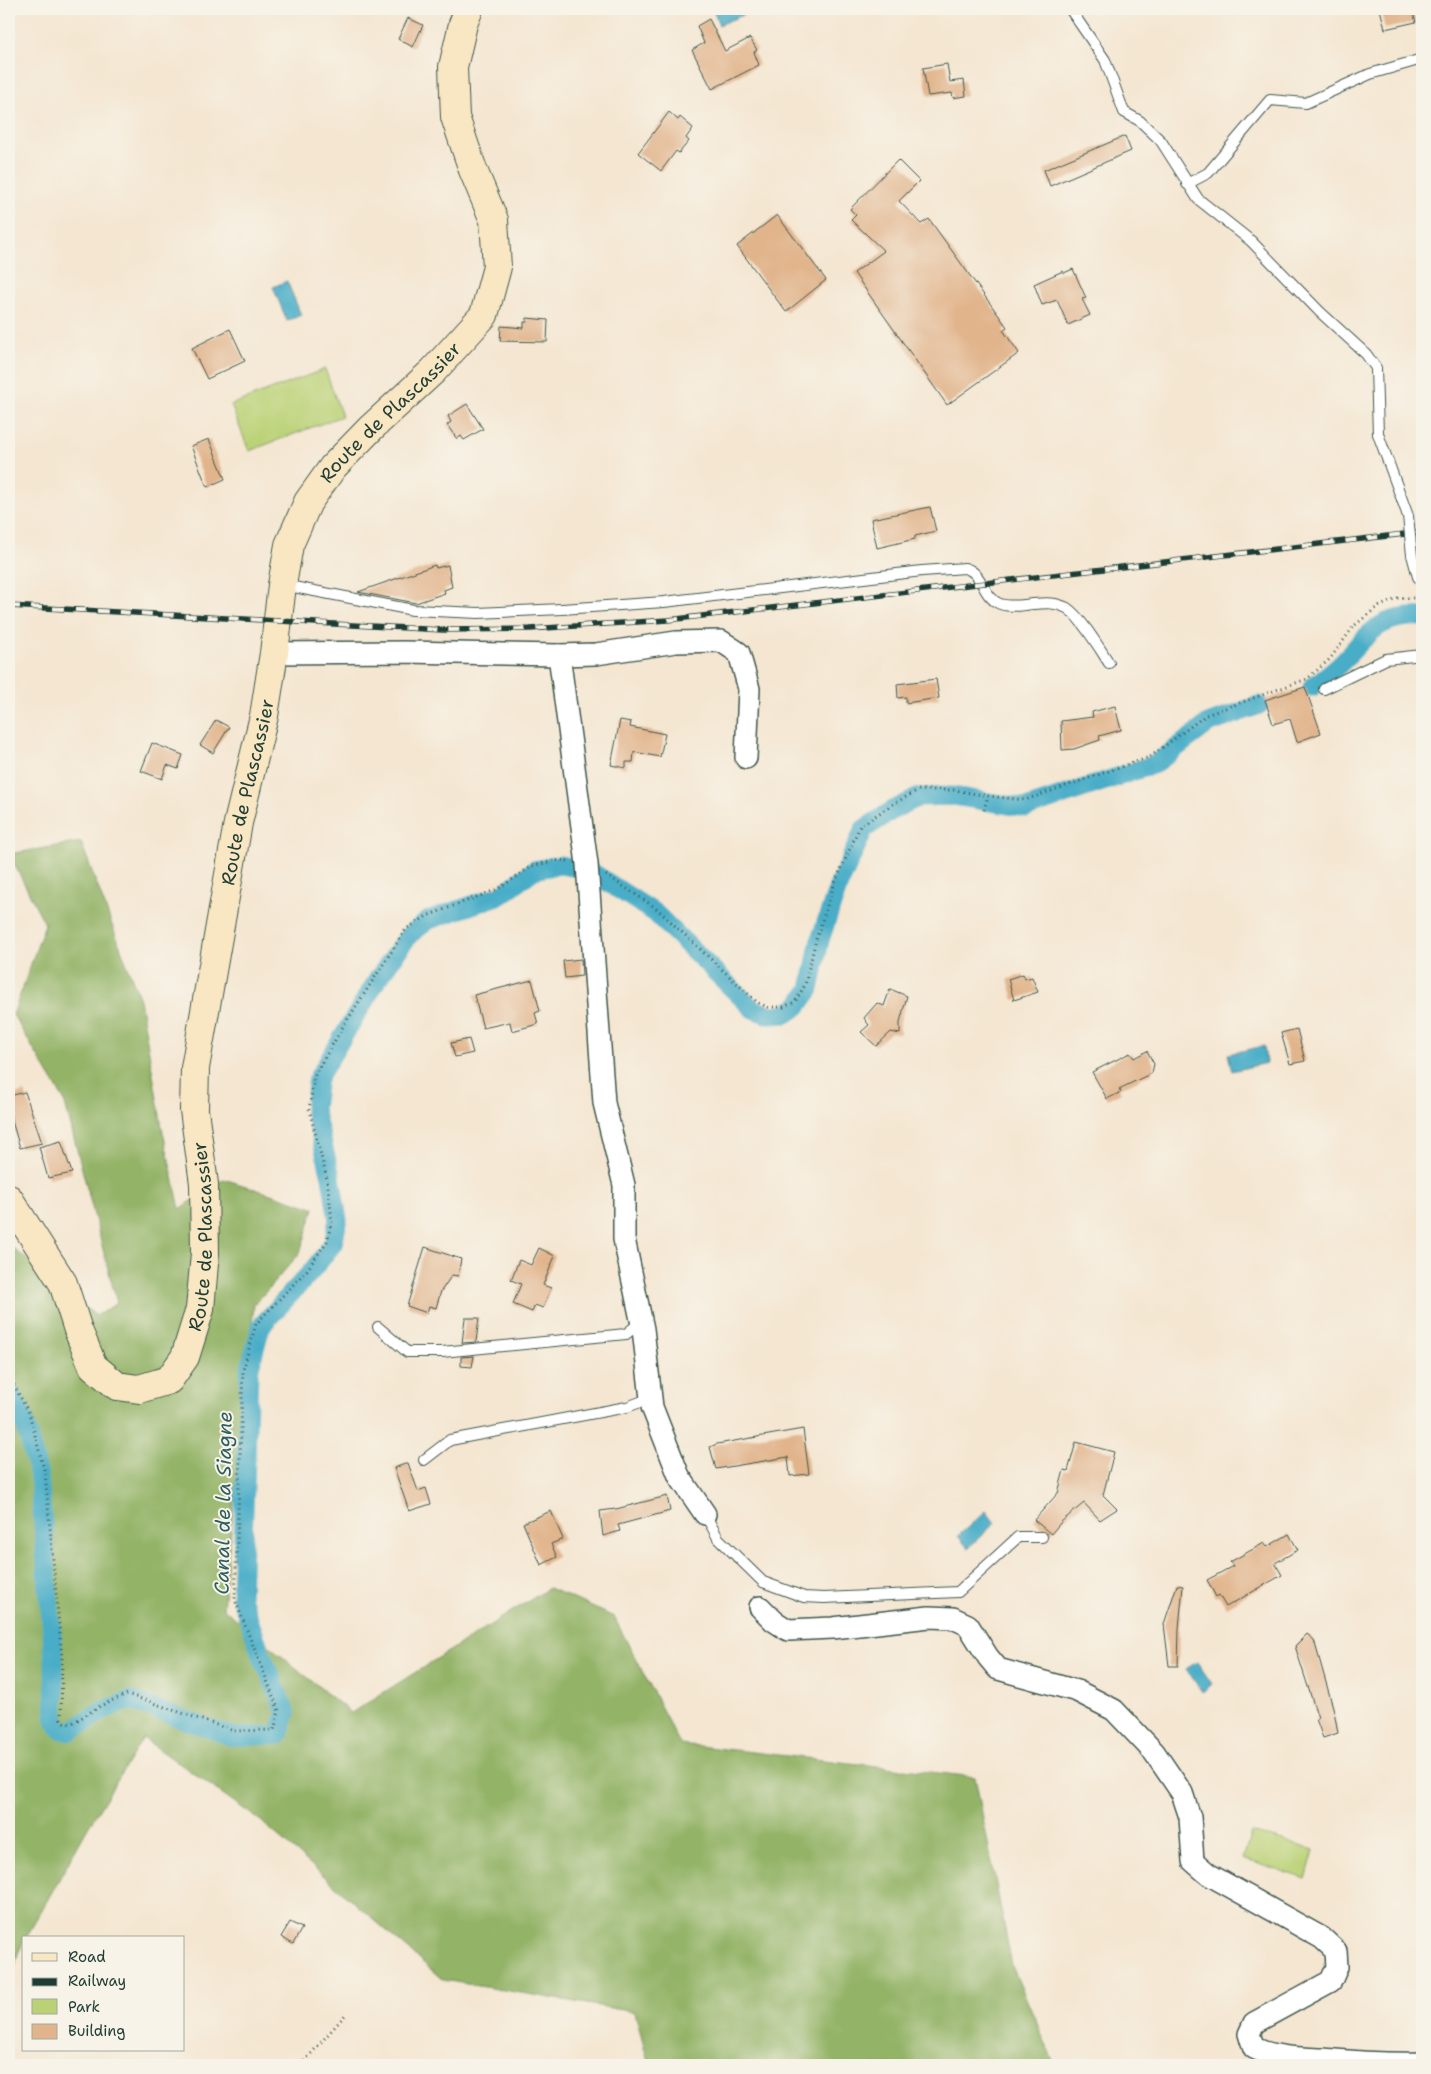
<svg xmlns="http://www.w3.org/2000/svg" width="1431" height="2074" font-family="'Shantell Sans',sans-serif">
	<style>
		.green { fill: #bad175; stroke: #6c8754 }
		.forest { fill: #93b366; stroke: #59784d }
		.water { fill: #49adc8; stroke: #34757e }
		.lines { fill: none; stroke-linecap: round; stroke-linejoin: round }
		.canal { stroke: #49adc8; stroke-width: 19 }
		.building { fill: #e1b48b }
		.lane-casing { stroke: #3f564c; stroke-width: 12 }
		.street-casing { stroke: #3f564c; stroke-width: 24 }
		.secondary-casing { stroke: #3f564c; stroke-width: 30 }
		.path { stroke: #3f564c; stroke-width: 3; stroke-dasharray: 1 4; stroke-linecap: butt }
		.lane { stroke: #fff; stroke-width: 10 }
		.street { stroke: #fff; stroke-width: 21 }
		.secondary { stroke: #f9e7c3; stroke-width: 28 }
		.rail-casing { stroke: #1f3d34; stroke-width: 5.5 }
		.rail { stroke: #f7f3e8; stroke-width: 4; stroke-dasharray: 11; stroke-linecap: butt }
		.lane-bridge-casing { stroke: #3f564c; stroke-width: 12; stroke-linecap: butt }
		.lane-bridge { stroke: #fff; stroke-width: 10 }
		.labels { text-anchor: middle; stroke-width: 4; stroke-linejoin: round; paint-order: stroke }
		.street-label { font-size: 19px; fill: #1f3d34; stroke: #f7f3e8 }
		.water-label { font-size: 20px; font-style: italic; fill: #2c5f60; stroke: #f7f3e8 }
	</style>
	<rect width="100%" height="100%" fill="#f7f3e8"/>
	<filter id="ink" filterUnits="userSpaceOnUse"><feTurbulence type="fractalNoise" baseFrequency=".02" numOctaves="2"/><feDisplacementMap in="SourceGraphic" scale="10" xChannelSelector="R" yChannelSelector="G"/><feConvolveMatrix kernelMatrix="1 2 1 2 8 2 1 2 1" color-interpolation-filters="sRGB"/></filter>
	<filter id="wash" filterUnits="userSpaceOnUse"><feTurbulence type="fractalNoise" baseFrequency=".0096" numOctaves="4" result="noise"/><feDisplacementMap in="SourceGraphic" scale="20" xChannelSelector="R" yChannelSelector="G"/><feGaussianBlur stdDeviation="1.12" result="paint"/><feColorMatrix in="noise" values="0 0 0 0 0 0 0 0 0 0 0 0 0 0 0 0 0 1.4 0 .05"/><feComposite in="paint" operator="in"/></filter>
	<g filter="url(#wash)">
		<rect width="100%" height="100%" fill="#f4e6d1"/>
		<g class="green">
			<path d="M325,369L342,416L249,451L231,405Z"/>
			<path d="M1251,1832L1314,1850L1306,1879L1243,1859Z"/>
		</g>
		<path class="forest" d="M81,842L140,1000L162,1127L180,1209L224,1179L314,1208L300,1253L254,1305L223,1608L351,1713L549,1588L614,1617L680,1744L975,1777L1012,1966L1055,2065H649L635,2012L443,1980L261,1821L143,1738L89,1826L26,1938H24V1942L18,1953L9,1991V1496L11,1450L9,1441V1245L96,1316L117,1303L64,1100L13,1015L45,924L9,854Z"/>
		<g class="water">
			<path d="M723,9H745L747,13L719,25L714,12Z"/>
			<path d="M287,281L301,315L287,321L273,287Z"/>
			<path d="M1264,1046L1266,1063L1232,1071L1228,1054Z"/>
			<path d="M986,1511L995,1523L968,1548L958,1536Z"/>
			<path d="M1197,1662L1212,1684L1203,1693L1186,1669Z"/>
		</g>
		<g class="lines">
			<g class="canal">
				<path d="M1312,687C1322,679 1333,671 1342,662C1369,634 1379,615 1422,617"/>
				<path d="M590,871L655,913L753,1009L769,1015L786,1014L798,1006L810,989L820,940L838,887L864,829L893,810L919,797L953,796L1026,808L1155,764L1208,724L1259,705"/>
				<path d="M9,1391L23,1416L39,1476L54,1659L55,1720L60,1729L69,1732L104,1710L130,1700L233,1737L279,1735L286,1713L261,1653L241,1598L249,1371L261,1326L311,1272L333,1244L338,1220L331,1177L314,1109L318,1078L379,977L409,935L429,920L501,895L534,870L560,865L583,869"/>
			</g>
		</g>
		<g id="blocks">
			<g class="building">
				<path d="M1380,9H1412L1416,22L1385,29Z"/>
				<path d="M408,18L423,25L413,47L398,39Z"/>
				<path d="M709,19L725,51L750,38L757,50L754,52L759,65L712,89L692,50L704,43L697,26Z"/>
				<path d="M947,64L950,82L964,80L966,96L953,98L952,93L928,96L923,68Z"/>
				<path d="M669,112L678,120L680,117L693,128L686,138L689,141L679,153L676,151L661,171L638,153Z"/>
				<path d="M1125,136L1131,151L1050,186L1044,170Z"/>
				<path d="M898,160L919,181L899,201L921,224L929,219L1007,327L1003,330L1019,353L947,405L854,273L884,251L851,220L856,215L850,209Z"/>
				<path d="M777,215L826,280L786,312L737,246Z"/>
				<path d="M1073,269L1086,298L1082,299L1090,315L1068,325L1057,300L1042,305L1034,284L1063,271L1064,273Z"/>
				<path d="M527,318L548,320L547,342L500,341L501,326L524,328V322H527Z"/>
				<path d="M230,329L245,361L207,379L192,348Z"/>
				<path d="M467,404L483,429L464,440L461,436L457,439L447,425L451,422L448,416Z"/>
				<path d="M209,439L225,479L207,487L191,446Z"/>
				<path d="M930,507L936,531L915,536V539L877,548L871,519Z"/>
				<path d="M435,565L436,568L448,565L452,587L444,590L445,593L416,603L358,592Z"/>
				<path d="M936,679L939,698L906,703V697L898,698L897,684Z"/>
				<path d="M1305,687L1321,733L1297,742L1290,719L1273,724L1265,700Z"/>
				<path d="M1115,706L1121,730L1099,736L1100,740L1074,749L1062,750L1061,721L1093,717L1092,712Z"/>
				<path d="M216,720L229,727L213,753L200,745Z"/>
				<path d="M620,720L631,722L630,727L665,734L660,757L634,752L633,762H626V768L611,765Z"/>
				<path d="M152,743L183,755L178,769L167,765L162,779L141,771Z"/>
				<path d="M581,959L582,976L565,978L563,961Z"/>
				<path d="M1023,974L1025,979L1032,977L1038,992L1014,1000L1008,979Z"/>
				<path d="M532,980L540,1011L535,1013L538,1024L512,1031L510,1022L483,1028L474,995Z"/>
				<path d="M890,989L907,996L900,1022V1034L891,1032L876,1046L861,1032L869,1025L864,1018L877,1003L884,1006Z"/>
				<path d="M1297,1029L1305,1061L1290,1064L1281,1033Z"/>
				<path d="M469,1039L473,1053L455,1057L451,1043Z"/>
				<path d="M1147,1051L1154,1064L1152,1073L1119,1089L1121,1092L1107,1099L1092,1072L1130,1053L1134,1058Z"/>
				<path d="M25,1092L42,1143L20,1148L9,1111V1096Z"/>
				<path d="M61,1141L72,1173L48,1178L39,1147Z"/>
				<path d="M425,1247L461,1259L458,1276L452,1275L441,1291L436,1308L429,1306L427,1313L407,1306Z"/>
				<path d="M539,1248L555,1256L543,1285L551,1288L543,1308L535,1305L532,1312L513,1304L521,1284L511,1280L519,1260L531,1265Z"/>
				<path d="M465,1318H479L476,1342L462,1343Z"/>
				<path d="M474,1356L472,1367L461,1366V1357Z"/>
				<path d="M803,1429L809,1474L790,1476L788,1457L716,1469L710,1447L717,1444Z"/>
				<path d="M1076,1442L1114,1452L1103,1495L1117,1509L1100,1520L1084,1503L1061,1522L1051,1534L1034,1520L1058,1493L1064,1470L1068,1471Z"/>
				<path d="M408,1463L418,1491L426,1488L431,1504L409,1511L394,1468Z"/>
				<path d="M667,1496L670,1511L618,1525L620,1531L603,1536L600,1511L616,1509Z"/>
				<path d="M551,1511L563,1539L551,1544L557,1557L541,1565L523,1523Z"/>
				<path d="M1289,1534L1298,1550L1275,1563L1282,1575L1226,1607L1219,1595L1216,1597L1207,1580L1233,1566L1230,1562L1264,1543L1267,1547Z"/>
				<path d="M1177,1585L1183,1586L1179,1628L1178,1666H1169L1164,1624Z"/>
				<path d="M1307,1634L1314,1640L1334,1711L1338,1733L1323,1738L1316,1719L1318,1718L1295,1646Z"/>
				<path d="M290,1922L302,1928L293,1944L281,1937Z"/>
			</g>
		</g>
	</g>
	<g filter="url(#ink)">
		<use href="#blocks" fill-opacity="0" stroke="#3f564c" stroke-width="1"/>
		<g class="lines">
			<defs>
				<g id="lane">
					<path d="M1070,9L1105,60L1124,112L1140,121L1161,141L1198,199L1251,241L1320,312L1366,354L1376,368L1378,434L1408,516"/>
					<path d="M1187,184L1208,173L1270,100L1306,103L1370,74L1422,59"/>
					<path d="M1412,555L1418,577L1422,582"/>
					<path d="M283,585L413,610L478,613L562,609L664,602L922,571L965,568C983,573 982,595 998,603C1008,608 1022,605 1033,604C1045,603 1056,602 1067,608C1080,616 1100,649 1109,663"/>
					<path d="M1324,689L1386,659L1422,655"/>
					<path d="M378,1327L407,1352H442L626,1334L641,1322"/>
					<path d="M424,1460L450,1440L627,1407L651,1398"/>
					<path d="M705,1514L718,1538L763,1582L804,1597L824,1598L958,1592L1018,1537H1042"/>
				</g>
				<g id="street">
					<path d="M274,653L405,652L559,655L596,654L676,642L721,641L739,653L749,689L746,758"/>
					<path d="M559,655L587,864L604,1103L624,1185V1239L643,1329L652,1407L679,1476L705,1514"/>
					<path d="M760,1607L774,1621L788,1630L833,1628L929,1617L953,1618L968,1625L988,1657L998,1669L1077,1691L1114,1710L1154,1752L1182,1793L1190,1817L1193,1861L1208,1874L1322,1938L1336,1951L1337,1967L1331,1981L1254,2023L1249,2034L1254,2048C1275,2058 1299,2058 1322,2059C1355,2062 1388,2064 1422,2063"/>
				</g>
				<g id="secondary">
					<path id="s1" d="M9,1199L63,1283L78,1330L93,1366L117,1386L139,1389L169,1380L185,1357L200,1309L205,1253L204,1184L194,1110L195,1068L238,823L264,716L274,653L282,585L289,545L308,502L333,467L371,428L433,371L484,315L497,267L494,220L473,170L455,117L453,67L463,24L469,9"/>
				</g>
			</defs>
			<use href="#lane" class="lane-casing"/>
			<use href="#street" class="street-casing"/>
			<use href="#secondary" class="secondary-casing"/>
			<g class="path">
				<path d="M984,810L988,796"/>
				<path d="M606,875L656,908L758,1003L768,1007H783L795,1002L805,985L816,939L834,885L860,826L890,806L918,790H955L988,796L1025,800L1150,757L1206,715L1307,679L1330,659L1354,626L1376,608L1398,598H1422"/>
				<path d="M9,1376L29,1413L45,1473L62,1658L61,1719L64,1722L71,1724L102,1705L127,1694L234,1731L274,1730L279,1711L235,1600L243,1370L256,1324L307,1270L327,1241L332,1220L327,1179L309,1109L315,1074L344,1025L406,929L427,916L498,889L532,866L560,860L568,861"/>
				<path d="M301,2065L346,2014"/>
			</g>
			<use href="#lane" class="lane"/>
			<use href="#street" class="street"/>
			<use href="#secondary" class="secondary"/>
			<defs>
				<path id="rail" d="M9,606L443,630L530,629L668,620L1422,532"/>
			</defs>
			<use href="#rail" class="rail-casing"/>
			<use href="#rail" class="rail"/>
			<defs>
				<path id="lane-bridge" d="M1408,516L1412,555"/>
			</defs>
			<use href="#lane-bridge" class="lane-bridge-casing"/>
			<use href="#lane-bridge" class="lane-bridge"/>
		</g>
	</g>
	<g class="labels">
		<g class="street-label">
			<text dy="7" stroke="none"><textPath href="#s1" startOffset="1294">Route de Plascassier</textPath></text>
			<text dy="7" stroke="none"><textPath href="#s1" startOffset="874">Route de Plascassier</textPath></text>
			<text dy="7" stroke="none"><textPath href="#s1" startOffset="424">Route de Plascassier</textPath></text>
		</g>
		<g class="water-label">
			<text transform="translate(223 1503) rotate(-89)" y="7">Canal de la Siagne</text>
		</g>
	</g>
	<rect width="1431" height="2074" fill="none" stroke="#f7f3e8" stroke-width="30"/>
	<rect x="22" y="1936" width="162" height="115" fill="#f7f3e8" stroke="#a1aaa0"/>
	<rect x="32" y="1953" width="25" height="8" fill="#f9e7c3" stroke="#a1aaa0"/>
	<text x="68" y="1962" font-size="15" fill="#1f3d34">Road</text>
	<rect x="32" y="1978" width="25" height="8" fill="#1f3d34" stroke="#a1aaa0"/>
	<text x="68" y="1986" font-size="15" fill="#1f3d34">Railway</text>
	<rect x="32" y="1999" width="25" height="15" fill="#bad175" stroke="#a1aaa0"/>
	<text x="68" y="2012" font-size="15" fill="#1f3d34">Park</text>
	<rect x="32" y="2024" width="25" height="15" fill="#e1b48b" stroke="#a1aaa0"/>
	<text x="68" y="2036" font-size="15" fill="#1f3d34">Building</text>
</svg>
